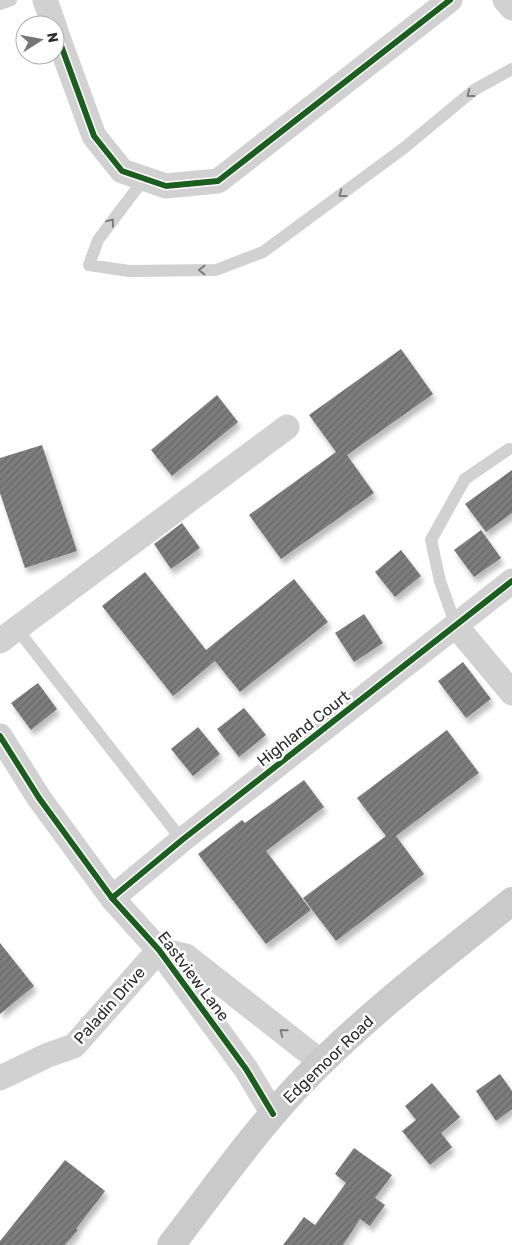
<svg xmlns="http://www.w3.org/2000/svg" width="512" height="1245" font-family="Rubik,sans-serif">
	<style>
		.building { fill: url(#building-hatch); filter: url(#shadow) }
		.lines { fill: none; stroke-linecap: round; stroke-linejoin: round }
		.lane { stroke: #d1d1d1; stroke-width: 12 }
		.street { stroke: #d1d1d1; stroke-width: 25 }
		.secondary { stroke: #cacaca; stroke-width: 28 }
		.cycleway-casing { stroke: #fff; stroke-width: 9 }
		.cycleway { stroke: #1b5e20; stroke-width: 6 }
		.oneway { stroke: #7e7e7e }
		.labels { text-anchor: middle; stroke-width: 5; stroke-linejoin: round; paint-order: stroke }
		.street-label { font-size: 16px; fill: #2c2c2c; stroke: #fff }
	</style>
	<defs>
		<pattern id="building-hatch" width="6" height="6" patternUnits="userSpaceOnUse" patternTransform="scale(1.25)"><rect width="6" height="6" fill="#7d7d7d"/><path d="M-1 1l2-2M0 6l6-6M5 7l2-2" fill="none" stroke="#676767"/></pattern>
		<filter id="shadow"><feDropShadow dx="3" dy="5.5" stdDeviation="2.5" flood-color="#0004"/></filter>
	</defs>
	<rect width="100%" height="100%" fill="#fff"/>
	<g class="building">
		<path d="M401,349L433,394L347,455L374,493L281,559L249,515L336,452L309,415Z"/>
		<path d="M217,395L238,422L172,476L151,450Z"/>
		<path d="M42,445L77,551L25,568L0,493V458Z"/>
		<path d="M512,470V513L486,532L465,504Z"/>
		<path d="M182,523L200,548L171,569L154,544Z"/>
		<path d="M481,530L501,558L474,577L454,550Z"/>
		<path d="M401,550L421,576L395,597L375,572Z"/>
		<path d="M145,572L206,650L294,579L328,622L240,692L215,661L173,696L102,606Z"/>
		<path d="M364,614L383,643L354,662L335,633Z"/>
		<path d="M463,662L491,699L466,718L438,681Z"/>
		<path d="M38,683L57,709L31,730L11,703Z"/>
		<path d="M244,708L266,735L239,757L217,729Z"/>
		<path d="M198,727L220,754L193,776L171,749Z"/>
		<path d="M447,730L479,773L396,836L424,874L336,941L303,898L386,836L357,798Z"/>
		<path d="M304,780L324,807L266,851L311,910L266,944L198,854L242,820L245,823Z"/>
		<path d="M0,943L34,986L0,1014Z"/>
		<path d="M500,1074L512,1091V1109L496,1121L476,1091Z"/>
		<path d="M432,1083L460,1117L441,1133L452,1147L430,1165L402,1131L416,1120L405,1106Z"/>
		<path d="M354,1148L392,1175L375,1198L385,1205L370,1226L360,1219L343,1245H283L304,1217L315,1225L346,1183L335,1174Z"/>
		<path d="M65,1160L105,1191L76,1229L78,1230L65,1245H0V1241Z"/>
	</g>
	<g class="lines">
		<g class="lane">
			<path d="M0,4L11,0"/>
			<path d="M144,179L98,240L89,265L129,271L216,270L263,252L404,148L474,90L512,69"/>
			<path d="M456,626L440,581L431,540L465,479L509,449"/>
			<path d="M17,629L182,840"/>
		</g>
		<g class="street">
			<path d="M45,0L54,25"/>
			<path d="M505,0L512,8"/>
			<path d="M55,29L94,136L122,171L166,186L218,181L450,0"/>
			<path d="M456,626L512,693"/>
			<path d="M0,641L287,427"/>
			<path d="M0,736L39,798L112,898L159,950L246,1069L273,1114"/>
			<path d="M112,898L182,840L512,581"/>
			<path d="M159,950L186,956L321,1062"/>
			<path d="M0,1078L48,1055L74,1046L159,950"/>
		</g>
		<path class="secondary" d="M171,1245C212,1192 251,1136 297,1087C362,1018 438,961 512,901"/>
		<defs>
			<g id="cycleway">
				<path d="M55,29L94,136L122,171L166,186L218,181L450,0"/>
				<path d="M0,736L39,798L112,898L159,950L246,1069L273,1114"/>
				<path d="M112,898L182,840L512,581"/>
			</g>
		</defs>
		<use href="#cycleway" class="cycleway-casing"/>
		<use href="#cycleway" class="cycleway"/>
	</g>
	<defs><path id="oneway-chevron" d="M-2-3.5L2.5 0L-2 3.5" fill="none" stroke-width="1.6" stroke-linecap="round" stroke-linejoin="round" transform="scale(1.25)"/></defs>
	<g class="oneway">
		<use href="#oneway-chevron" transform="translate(470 94) rotate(143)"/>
		<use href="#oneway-chevron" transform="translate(342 194) rotate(143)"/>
		<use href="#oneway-chevron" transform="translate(111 222) rotate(-53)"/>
		<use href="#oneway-chevron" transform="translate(202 270) rotate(180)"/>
		<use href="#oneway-chevron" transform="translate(283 1032) rotate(-141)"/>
	</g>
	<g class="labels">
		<g class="street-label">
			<text transform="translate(303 728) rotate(-38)" y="6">Highland Court</text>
			<text transform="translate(194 976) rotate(53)" y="6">Eastview Lane</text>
			<text transform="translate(109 1005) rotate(-48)" y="6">Paladin Drive</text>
			<text transform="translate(328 1059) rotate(-44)" y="6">Edgemoor Road</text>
		</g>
	</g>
	<g transform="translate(40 40) rotate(79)"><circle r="24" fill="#ffffff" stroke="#ababab"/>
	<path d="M0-4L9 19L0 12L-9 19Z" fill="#767676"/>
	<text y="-8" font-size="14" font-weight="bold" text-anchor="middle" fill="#2c2c2c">N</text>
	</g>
</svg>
